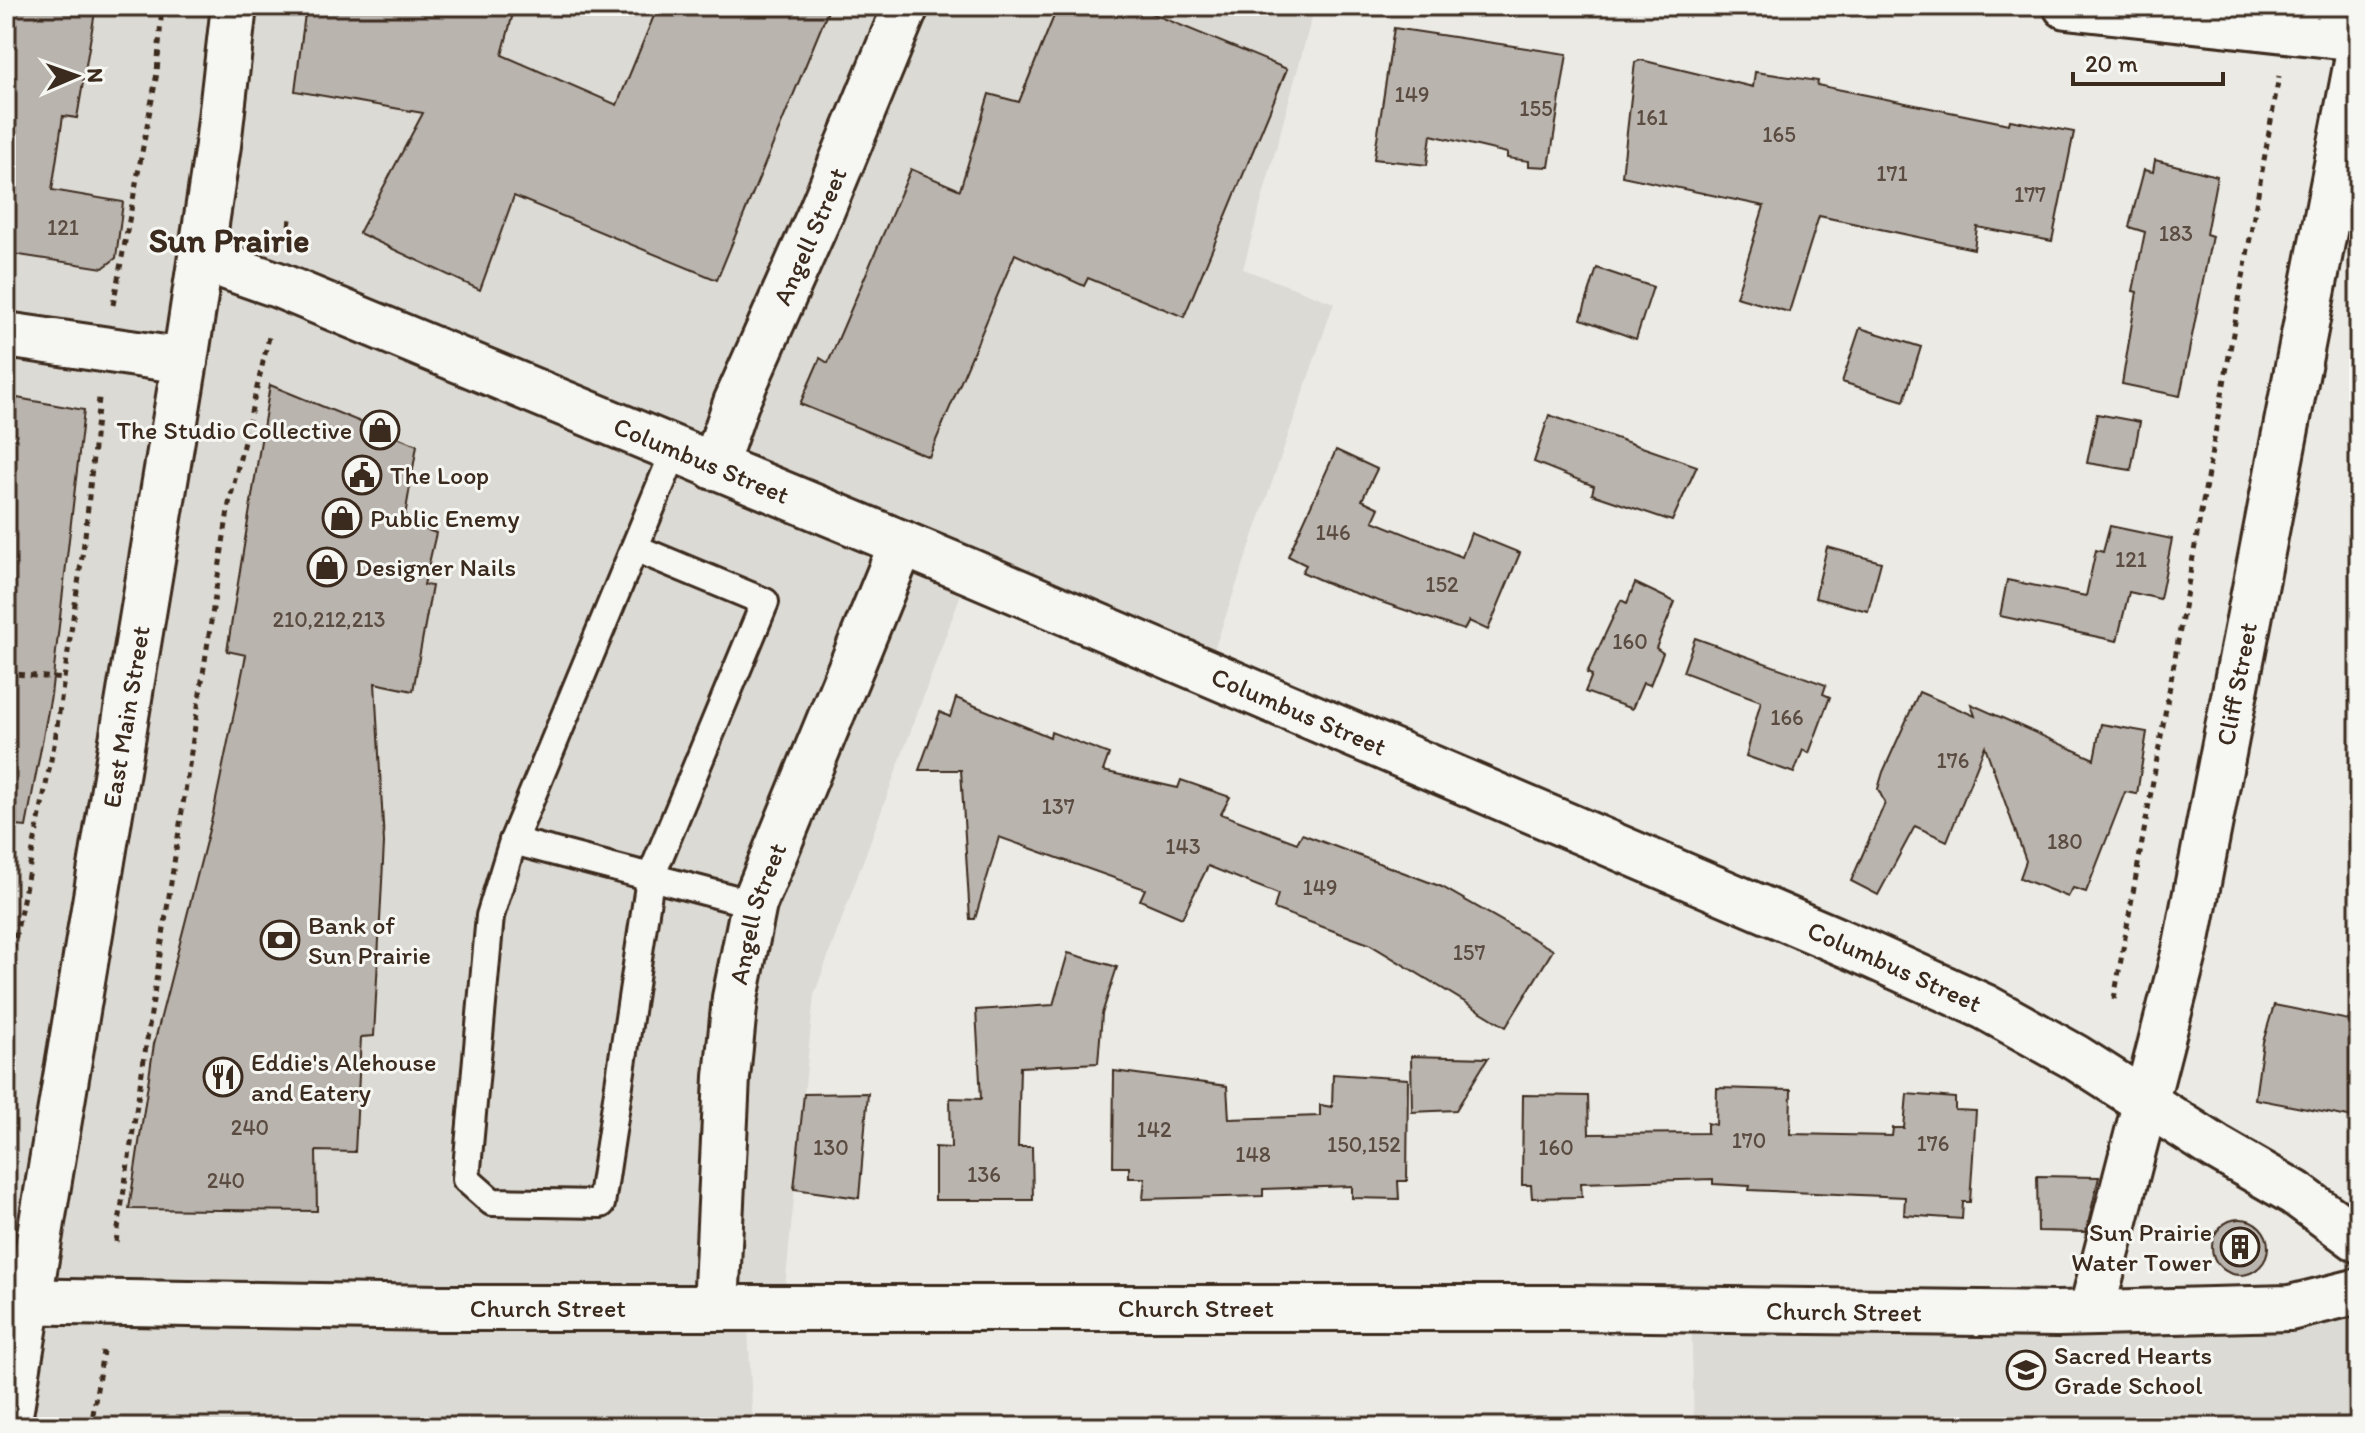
<svg xmlns="http://www.w3.org/2000/svg" width="2365" height="1433" font-family="Itim,sans-serif">
	<style>
		.built { fill: #dcdad4 }
		.building { fill: #bab4ae; stroke: #3b2a1e; stroke-width: 2 }
		.lines { fill: none; stroke-linecap: round; stroke-linejoin: round }
		.service-casing { stroke: #3b2a1e; stroke-width: 32 }
		.minor-casing { stroke: #3b2a1e; stroke-width: 50 }
		.primary-casing { stroke: #3b2a1e; stroke-width: 50 }
		.path { stroke: #3b2a1e; stroke-width: 5; stroke-dasharray: 6 6; stroke-linecap: butt }
		.service { stroke: #f6f6f2; stroke-width: 26 }
		.minor { stroke: #f6f6f2; stroke-width: 44 }
		.primary { stroke: #f6f6f2; stroke-width: 44 }
		.labels { text-anchor: middle; stroke-width: 6; stroke-linejoin: round; paint-order: stroke }
		.number-label { font-size: 22px; fill: #5b4c42 }
		.street-label { font-size: 26px; fill: #3b2a1e; stroke: #f6f6f2 }
		.poi-label { font-size: 26px; fill: #3b2a1e; stroke: #f6f6f2; text-anchor: start }
		.district-label { font-size: 34px; font-weight: bold; fill: #3b2a1e; stroke: #f6f6f2 }
	</style>
	<rect width="100%" height="100%" fill="#ebeae5"/>
	<filter id="ink" filterUnits="userSpaceOnUse"><feTurbulence type="fractalNoise" baseFrequency=".0125" numOctaves="2"/><feDisplacementMap in="SourceGraphic" scale="16" xChannelSelector="R" yChannelSelector="G"/><feConvolveMatrix kernelMatrix="1 2 1 2 8 2 1 2 1" color-interpolation-filters="sRGB"/></filter>
	<g filter="url(#ink)">
		<g class="built">
			<path d="M6,6H1315L1243,269L1334,303L1206,673L969,572L814,995L783,1308H747L753,1427H6Z"/>
			<path d="M2359,1291V1427H1694L1691,1311Z"/>
		</g>
		<g class="building">
			<path d="M6,6H96L77,118L63,116L52,190L123,202L116,258L103,268L6,253Z"/>
			<path d="M306,6H515L502,55L617,105L658,6H830L717,280L514,196L480,290L359,233L423,113L295,91Z"/>
			<path d="M1058,6H1134L1287,69L1184,317L1088,278L1084,286L1015,254L929,457L800,404L820,358L828,363L911,169L960,190L989,94L1019,102Z"/>
			<path d="M1394,28L1567,54L1549,167L1529,166V161L1507,158V153L1431,135L1427,165L1374,159Z"/>
			<path d="M1641,60L1753,87L1755,72L1818,81L1817,85L2009,124L2010,120L2074,132L2052,241L1977,227L1974,249L1819,216L1789,312L1736,297L1764,206L1622,176L1635,62Z"/>
			<path d="M2155,160L2217,176L2206,234L2212,236L2180,396L2122,384L2137,292L2133,291L2145,232L2129,227L2144,170L2153,172Z"/>
			<path d="M1597,268L1653,287L1636,339L1581,319Z"/>
			<path d="M1860,328L1921,347L1904,401L1842,382Z"/>
			<path d="M270,385L417,445L404,522L436,533L424,585L432,586L413,691L375,683L384,843L374,1036L361,1037L355,1152L316,1151L317,1211L129,1209L154,1044L213,814L246,655L227,651Z"/>
			<path d="M6,396L84,410L51,695L26,827L6,825Z"/>
			<path d="M2097,414L2140,422L2131,470L2087,463Z"/>
			<path d="M1549,415L1697,466L1672,521L1592,494L1594,486L1534,462Z"/>
			<path d="M1336,450L1377,469L1362,500L1379,508L1373,521L1462,557L1471,533L1520,553L1488,630L1469,621L1464,630L1334,586L1302,572L1306,565L1288,556Z"/>
			<path d="M2110,526L2172,539L2160,599L2129,592L2117,641L2000,616L2007,580L2086,596L2096,550L2103,552Z"/>
			<path d="M1827,547L1881,562L1868,611L1815,598Z"/>
			<path d="M1635,583L1675,602L1656,648L1663,653L1650,685L1643,683L1632,709L1585,692L1592,675L1587,673L1621,600L1627,603Z"/>
			<path d="M1695,638L1826,685L1823,694L1830,697L1809,753L1803,750L1794,773L1746,756L1761,701L1683,672Z"/>
			<path d="M1919,692L1975,716L1971,704L2094,759L2101,724L2147,732L2137,794L2125,792L2086,892L2073,888L2068,897L2020,878L2026,861L1985,746L1947,841L1915,826L1878,895L1851,881L1885,803L1878,789L1883,772Z"/>
			<path d="M956,698L1050,737L1051,732L1109,754L1103,771L1178,788L1181,780L1230,797L1221,814L1297,843L1302,834L1442,887L1553,950L1506,1027L1369,944L1274,909L1278,894L1208,866L1182,918L1140,900L1145,889L999,837L975,919H970L961,770H919L940,712L950,717Z"/>
			<path d="M1068,953L1117,967L1102,1014L1098,1063L1020,1067L1018,1147H1032L1033,1200H935V1147L951,1148L950,1098L981,1099L976,1010L1053,1005Z"/>
			<path d="M2274,1005L2359,1022V1119L2255,1099L2263,1042Z"/>
			<path d="M1411,1056L1488,1058L1456,1110L1412,1112Z"/>
			<path d="M1114,1071L1227,1086L1229,1119L1320,1116V1105L1332,1107L1333,1074L1408,1079L1407,1181H1398L1399,1199L1352,1198V1186L1263,1189V1196L1143,1199L1145,1178H1129V1167H1113Z"/>
			<path d="M1717,1088L1791,1090L1790,1134L1892,1136L1893,1128H1904L1907,1094L1955,1098V1110L1976,1111L1970,1202H1963L1962,1219L1904,1215L1905,1197L1749,1190L1750,1186L1713,1184V1179L1581,1183L1582,1197L1532,1198L1531,1185H1522L1523,1095L1588,1096L1589,1134L1707,1133V1123L1716,1125Z"/>
			<path d="M868,1093L859,1198L794,1189L804,1094Z"/>
			<path d="M2037,1176L2099,1177L2086,1232L2038,1231Z"/>
			<circle cx="2240" cy="1247" r="28"/>
		</g>
		<g class="lines">
			<defs>
				<g id="service">
					<path d="M635,548L765,602L650,879L601,1204L492,1202L466,1179L490,916L513,841L675,450"/>
					<path d="M513,841L754,904"/>
				</g>
				<g id="minor">
					<path id="s1" d="M201,258L278,285L969,571L1857,949L1985,1007L2075,1057L2217,1148L2295,1193L2359,1240"/>
					<path d="M6,335L185,361"/>
					<path id="s2" d="M714,467L736,403L821,212L906,6"/>
					<path id="s3" d="M6,1301L440,1308H1570L2057,1314L2290,1308L2359,1291"/>
					<path id="s4" d="M716,1308L727,1077L735,998L754,904L902,543"/>
					<path id="s5" d="M2091,1313L2185,950L2359,51"/>
				</g>
				<g id="primary">
					<path d="M2066,6L2359,38"/>
					<path id="s6" d="M8,1427L185,361L218,145L234,6"/>
				</g>
			</defs>
			<use href="#service" class="service-casing"/>
			<use href="#minor" class="minor-casing"/>
			<use href="#primary" class="primary-casing"/>
			<g class="path">
				<path d="M287,237L291,214"/>
				<path d="M113,305L157,73L162,6"/>
				<path d="M6,673L64,679"/>
				<path d="M6,985L55,740L85,536L99,398"/>
				<path d="M2114,999L2279,76"/>
				<path d="M116,1242L229,504L270,333"/>
				<path d="M91,1427L103,1351"/>
			</g>
			<use href="#service" class="service"/>
			<use href="#minor" class="minor"/>
			<use href="#primary" class="primary"/>
		</g>
	</g>
	<defs>
		<symbol id="shop-ring" viewBox="-11 -11 22 22"><circle r="9.5" fill="#f6f6f2" stroke="#3b2a1e" stroke-width="1.5"/><path d="M-5-2.5h2.3a2.7 3.5 0 0 1 5.4 0H5L5.5 6h-11ZM-1.5-2.5h3a1.5 2.3 0 0 0-3 0Z" fill="#3b2a1e"/></symbol>
		<symbol id="civic-ring" viewBox="-11 -11 22 22"><circle r="9.5" fill="#f6f6f2" stroke="#3b2a1e" stroke-width="1.5"/><path d="M-.6-6.5H3V-4.5H.6V-3L4-1V1h2V6H-6V1h2V-1L-.6-3ZM-1.2 2.5V6h2.4V2.5Z" fill="#3b2a1e"/></symbol>
		<symbol id="bank-ring" viewBox="-11 -11 22 22"><circle r="9.5" fill="#f6f6f2" stroke="#3b2a1e" stroke-width="1.5"/><path d="M-6-4H6V4H-6ZM0-2.3a2.3 2.3 0 1 0 0 4.6a2.3 2.3 0 1 0 0-4.6Z" fill="#3b2a1e"/></symbol>
		<symbol id="restaurant-ring" viewBox="-11 -11 22 22"><circle r="9.5" fill="#f6f6f2" stroke="#3b2a1e" stroke-width="1.5"/><path d="M-5-6h1v4h1v-4h1v4h1v-4h1v5L-1.5 .5V6h-2V.5L-5-1ZM5-6V6H3V1.5H1.5Q1.5-4 5-6Z" fill="#3b2a1e"/></symbol>
		<symbol id="building-ring" viewBox="-11 -11 22 22"><circle r="9.5" fill="#f6f6f2" stroke="#3b2a1e" stroke-width="1.5"/><path d="M-4-6H4V6H1V3H-1V6H-4ZM-2.5-4.3h1.7v1.8h-1.7ZM.8-4.3h1.7v1.8H.8ZM-2.5-1h1.7V.8h-1.7ZM.8-1h1.7V.8H.8Z" fill="#3b2a1e"/></symbol>
		<symbol id="school-ring" viewBox="-11 -11 22 22"><circle r="9.5" fill="#f6f6f2" stroke="#3b2a1e" stroke-width="1.5"/><path d="M0-5L7-2L0 1L-7-2ZM-4 1L0 2.5L4 1V4Q0 6-4 4Z" fill="#3b2a1e"/></symbol>
	</defs>
	<g fill-rule="evenodd">
		<use href="#shop-ring" x="358" y="408" width="44" height="44"/>
		<use href="#civic-ring" x="340" y="453" width="44" height="44"/>
		<use href="#shop-ring" x="320" y="496" width="44" height="44"/>
		<use href="#shop-ring" x="305" y="545" width="44" height="44"/>
		<use href="#bank-ring" x="258" y="918" width="44" height="44"/>
		<use href="#restaurant-ring" x="201" y="1055" width="44" height="44"/>
		<use href="#building-ring" x="2218" y="1225" width="44" height="44"/>
		<use href="#school-ring" x="2004" y="1348" width="44" height="44"/>
	</g>
	<g class="labels">
		<g class="number-label">
			<text x="1412" y="102">149</text>
			<text x="1536" y="116">155</text>
			<text x="1652" y="125">161</text>
			<text x="1779" y="142">165</text>
			<text x="1892" y="181">171</text>
			<text x="2030" y="202">177</text>
			<text x="63" y="235">121</text>
			<text x="2176" y="241">183</text>
			<text x="1333" y="540">146</text>
			<text x="2131" y="567">121</text>
			<text x="1442" y="592">152</text>
			<text x="329" y="627">210,212,213</text>
			<text x="1630" y="649">160</text>
			<text x="1787" y="725">166</text>
			<text x="1953" y="768">176</text>
			<text x="1058" y="814">137</text>
			<text x="2065" y="849">180</text>
			<text x="1183" y="854">143</text>
			<text x="1320" y="895">149</text>
			<text x="1469" y="960">157</text>
			<text x="250" y="1135">240</text>
			<text x="1154" y="1137">142</text>
			<text x="1749" y="1148">170</text>
			<text x="1933" y="1151">176</text>
			<text x="1364" y="1152">150,152</text>
			<text x="831" y="1155">130</text>
			<text x="1556" y="1155">160</text>
			<text x="1253" y="1162">148</text>
			<text x="984" y="1182">136</text>
			<text x="226" y="1188">240</text>
		</g>
		<g class="street-label">
			<text dy="9" stroke="none"><textPath href="#s2" startOffset="250">Angell Street</textPath></text>
			<text dy="9" stroke="none"><textPath href="#s1" startOffset="540">Columbus Street</textPath></text>
			<text dy="9" stroke="none"><textPath href="#s5" startOffset="646">Cliff Street</textPath></text>
			<text dy="9" stroke="none"><textPath href="#s1" startOffset="1188">Columbus Street</textPath></text>
			<text dy="9" stroke="none"><textPath href="#s6" startOffset="720">East Main Street</textPath></text>
			<text dy="9" stroke="none"><textPath href="#s4" startOffset="398">Angell Street</textPath></text>
			<text dy="9" stroke="none"><textPath href="#s1" startOffset="1836">Columbus Street</textPath></text>
			<text dy="9" stroke="none"><textPath href="#s3" startOffset="542">Church Street</textPath></text>
			<text dy="9" stroke="none"><textPath href="#s3" startOffset="1190">Church Street</textPath></text>
			<text dy="9" stroke="none"><textPath href="#s3" startOffset="1838">Church Street</textPath></text>
		</g>
		<g class="poi-label">
			<text x="352" y="439" text-anchor="end">The Studio Collective</text>
			<text x="390" y="484">The Loop</text>
			<text x="370" y="527">Public Enemy</text>
			<text x="355" y="576">Designer Nails</text>
			<text x="308" y="934">Bank of<tspan x="308" dy="30">Sun Prairie</tspan></text>
			<text x="251" y="1071">Eddie's Alehouse<tspan x="251" dy="30">and Eatery</tspan></text>
			<text x="2212" y="1241" text-anchor="end">Sun Prairie<tspan x="2212" dy="30">Water Tower</tspan></text>
			<text x="2054" y="1364">Sacred Hearts<tspan x="2054" dy="30">Grade School</tspan></text>
		</g>
		<g class="district-label">
			<text x="229" y="252">Sun Prairie</text>
		</g>
	</g>
	<rect width="2365" height="1433" fill="none" stroke="#f6f6f2" stroke-width="32"/>
	<rect x="16" y="16" width="2333" height="1401" fill="none" stroke="#3b2a1e" stroke-width="3" filter="url(#ink)"/>
	<g transform="translate(76 76) rotate(88)" stroke="#f6f6f2" stroke-width="6" paint-order="stroke">
	<path d="M0-6L14 30L0 20L-14 30Z" fill="#3b2a1e"/>
	<text y="-12" font-size="22" font-weight="bold" text-anchor="middle" fill="#3b2a1e">N</text>
	</g>
	<path d="M2073 72v12h150v-12" fill="none" stroke="#3b2a1e" stroke-width="4"/>
	<text x="2085" y="72" font-size="24" fill="#3b2a1e" stroke="#f6f6f2" stroke-width="6" paint-order="stroke">20 m</text>
</svg>
